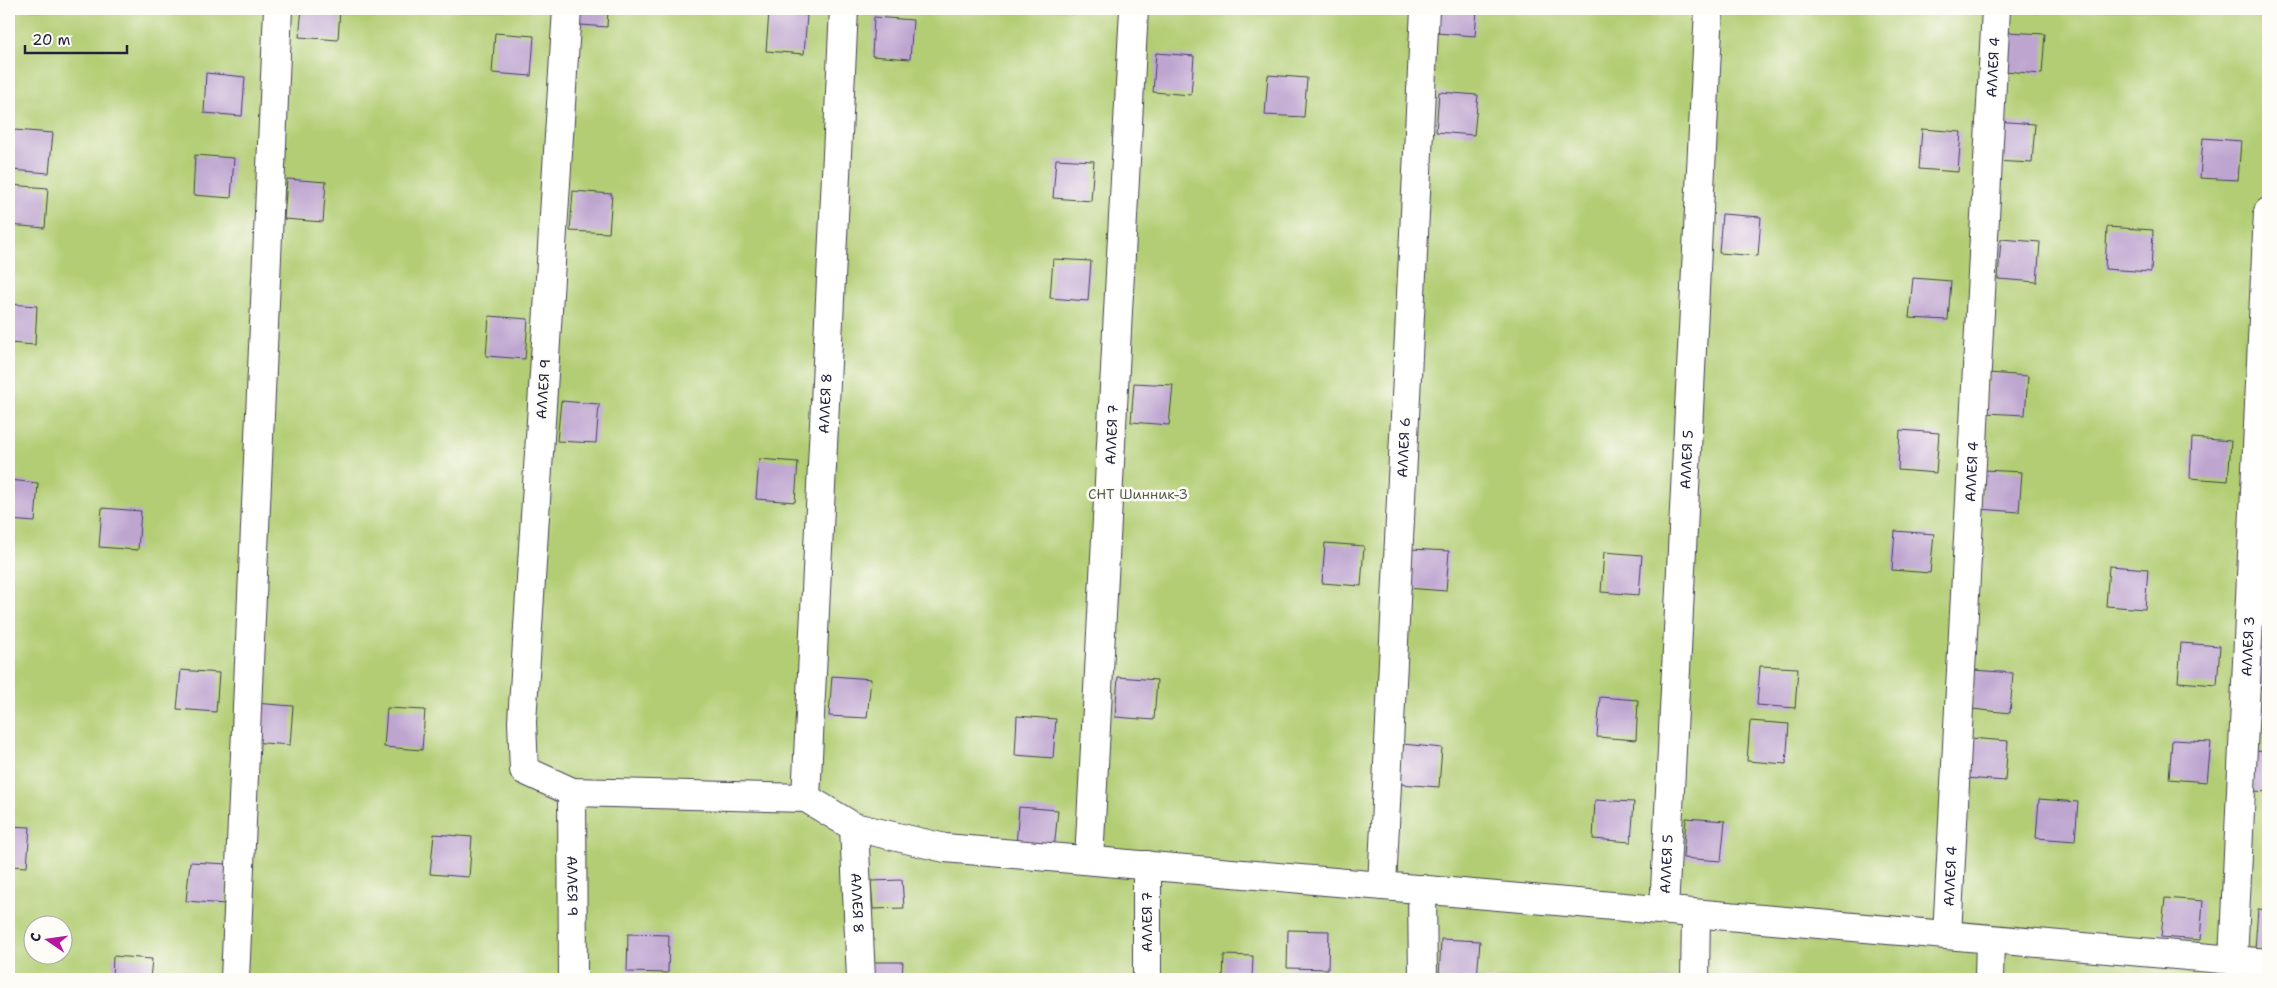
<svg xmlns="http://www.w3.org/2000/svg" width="2277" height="988" font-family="'Shantell Sans',sans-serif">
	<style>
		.garden { fill: #b2cd73; stroke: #6a7857; fill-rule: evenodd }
		.building { fill: #bea5d0 }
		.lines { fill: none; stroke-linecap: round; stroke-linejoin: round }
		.minor-casing { stroke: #414051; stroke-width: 30 }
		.minor { stroke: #fff; stroke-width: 28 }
		.labels { text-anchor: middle; stroke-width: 5; stroke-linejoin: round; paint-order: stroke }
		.street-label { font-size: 14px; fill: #22223b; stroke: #fdfcf7 }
		.park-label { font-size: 14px; fill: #545e4f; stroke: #fdfcf7 }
	</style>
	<rect width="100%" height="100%" fill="#fdfcf7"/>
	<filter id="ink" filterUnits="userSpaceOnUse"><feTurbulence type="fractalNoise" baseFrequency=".02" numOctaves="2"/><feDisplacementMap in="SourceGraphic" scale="10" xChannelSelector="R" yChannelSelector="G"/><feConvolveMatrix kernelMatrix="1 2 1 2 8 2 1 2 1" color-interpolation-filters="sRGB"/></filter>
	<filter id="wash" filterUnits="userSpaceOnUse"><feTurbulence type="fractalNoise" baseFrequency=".0096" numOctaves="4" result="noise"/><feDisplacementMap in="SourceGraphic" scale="20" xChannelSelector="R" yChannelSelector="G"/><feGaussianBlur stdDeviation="1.12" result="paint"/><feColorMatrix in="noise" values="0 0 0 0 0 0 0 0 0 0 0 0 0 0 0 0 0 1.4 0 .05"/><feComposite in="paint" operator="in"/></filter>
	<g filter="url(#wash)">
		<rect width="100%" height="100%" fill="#f0e9d0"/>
		<path class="garden" d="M9,9H2268V979H9ZM32,926H62V956H32Z"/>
		<g id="blocks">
			<g class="building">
				<path d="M302,9H340L338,40L299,37Z"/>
				<path d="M569,9H608L607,27L568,24Z"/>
				<path d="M1438,9H1477L1475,36L1436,33Z"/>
				<path d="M2009,9H2039V13Z"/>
				<path d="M769,12L807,15L804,54L766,51Z"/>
				<path d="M874,17L913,20L910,59L872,56Z"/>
				<path d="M2006,32L2045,34L2042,74L2004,71Z"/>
				<path d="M495,33L534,36L531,76L492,73Z"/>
				<path d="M1156,53L1194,56L1191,95L1153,92Z"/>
				<path d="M206,73L245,77L242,116L204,113Z"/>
				<path d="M1268,75L1307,78L1304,117L1265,115Z"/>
				<path d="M1439,92L1478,95L1474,135L1436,132Z"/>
				<path d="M1996,121L2035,124L2032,163L1993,161Z"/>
				<path d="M1922,129L1961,132L1958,172L1919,169Z"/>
				<path d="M14,130L53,133L49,173L11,170Z"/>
				<path d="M2203,138L2241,141L2238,180L2200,178Z"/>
				<path d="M195,155L234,158L231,198L193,195Z"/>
				<path d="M1056,159L1094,161L1091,201L1053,198Z"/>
				<path d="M287,179L326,182L323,222L284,219Z"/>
				<path d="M10,185L48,188L45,228L9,225Z"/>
				<path d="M573,191L612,194L609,233L570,231Z"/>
				<path d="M1722,214L1761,217L1758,256L1719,253Z"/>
				<path d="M2107,227L2153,230L2151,272L2105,269Z"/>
				<path d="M2001,239L2040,242L2037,282L1998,279Z"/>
				<path d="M1053,259L1091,261L1088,301L1050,298Z"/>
				<path d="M1913,278L1951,281L1948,320L1909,318Z"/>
				<path d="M9,304L37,306L35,345L9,343Z"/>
				<path d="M489,316L528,319L525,359L486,356Z"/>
				<path d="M1989,373L2028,376L2025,415L1986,413Z"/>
				<path d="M1134,383L1173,385L1169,425L1131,422Z"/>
				<path d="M561,401L599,404L596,443L557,441Z"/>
				<path d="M1900,430L1939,433L1936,473L1898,470Z"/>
				<path d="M2192,438L2231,441L2228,481L2190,478Z"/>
				<path d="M759,459L798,462L795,502L756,499Z"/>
				<path d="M1984,470L2022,472L2019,512L1980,509Z"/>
				<path d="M9,480L38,483L35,522L9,520Z"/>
				<path d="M102,508L141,511L138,550L99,547Z"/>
				<path d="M1895,531L1934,534L1930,573L1892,570Z"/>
				<path d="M1325,543L1364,546L1361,586L1322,583Z"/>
				<path d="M1410,549L1449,551L1446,591L1407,588Z"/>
				<path d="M1604,552L1642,555L1639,595L1601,592Z"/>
				<path d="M2109,566L2148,569L2145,609L2106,606Z"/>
				<path d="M2267,600H2268V628L2265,627Z"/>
				<path d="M2181,643L2220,646L2217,685L2178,682Z"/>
				<path d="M2257,647L2268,648V688L2254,687Z"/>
				<path d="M1760,666L1798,668L1795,708L1757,705Z"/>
				<path d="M181,670L219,673L216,712L177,709Z"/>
				<path d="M1974,670L2013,673L2010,713L1972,709Z"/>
				<path d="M832,676L871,679L867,718L829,716Z"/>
				<path d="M1118,677L1157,680L1154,720L1115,717Z"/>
				<path d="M1600,697L1638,700L1636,740L1597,737Z"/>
				<path d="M254,703L293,706L290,745L251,742Z"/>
				<path d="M387,708L425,710L422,750L384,747Z"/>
				<path d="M1017,716L1056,719L1053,758L1015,755Z"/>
				<path d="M1750,721L1789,724L1786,764L1747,761Z"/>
				<path d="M1970,738L2008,741L2005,781L1966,778Z"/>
				<path d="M2172,740L2211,742L2207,782L2169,779Z"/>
				<path d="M1403,744L1442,748L1439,787L1400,784Z"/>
				<path d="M2256,751L2268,752V792L2253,791Z"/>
				<path d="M2039,799L2078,802L2075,841L2036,838Z"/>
				<path d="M1595,800L1634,802L1631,842L1593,839Z"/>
				<path d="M1019,807L1058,810L1054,850L1016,847Z"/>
				<path d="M1686,818L1725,821L1721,861L1683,858Z"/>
				<path d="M9,826L30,827L27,867L9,866Z"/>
				<path d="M434,834L472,837L469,877L430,874Z"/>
				<path d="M190,862L228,864L225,904L186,901Z"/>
				<path d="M902,880L904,908L873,909L871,881Z"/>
				<path d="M2165,898L2203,901L2200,940L2161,937Z"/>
				<path d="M2258,909L2268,910V950L2255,949Z"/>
				<path d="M1288,930L1329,931L1328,969L1287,968Z"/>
				<path d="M628,934L669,935L668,973L627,972Z"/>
				<path d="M1441,939L1480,941L1477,979L1439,978Z"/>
				<path d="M1224,955L1253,956L1252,979H1223Z"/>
				<path d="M113,956L152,959L150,979H112Z"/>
				<path d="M870,962H903L902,979H870Z"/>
			</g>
		</g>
	</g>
	<g filter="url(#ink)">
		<use href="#blocks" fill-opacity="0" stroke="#414051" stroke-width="1"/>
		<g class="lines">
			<defs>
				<g id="minor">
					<path d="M567,9L522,722L524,770L572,792L806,798L854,827L945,848L2268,963"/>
					<path id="s1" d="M572,792L573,979"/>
					<path id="s2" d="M806,798L844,9"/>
					<path id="s3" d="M854,827L861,979"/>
					<path id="s4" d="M1089,860L1134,9"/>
					<path d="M1147,865V979"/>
					<path id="s5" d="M1382,886L1425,9"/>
					<path d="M1422,889L1423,979"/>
					<path id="s6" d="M1664,910L1709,9"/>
					<path id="s7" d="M1947,935L1996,9"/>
					<path id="s8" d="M2233,961L2268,212"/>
					<path d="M235,979L278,9"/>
					<path d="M1695,979L1696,914"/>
					<path d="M1989,979L1990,939"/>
				</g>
			</defs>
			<use href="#minor" class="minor-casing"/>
			<use href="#minor" class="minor"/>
		</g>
	</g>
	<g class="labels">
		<g class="street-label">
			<text dy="5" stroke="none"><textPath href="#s7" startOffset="869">АЛЛЕЯ 4</textPath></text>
			<text transform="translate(543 389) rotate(-86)" y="5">АЛЛЕЯ 9</text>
			<text dy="5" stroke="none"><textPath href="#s2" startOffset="395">АЛЛЕЯ 8</textPath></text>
			<text dy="5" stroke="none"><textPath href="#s4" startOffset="426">АЛЛЕЯ 7</textPath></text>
			<text dy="5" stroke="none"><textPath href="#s5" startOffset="439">АЛЛЕЯ 6</textPath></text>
			<text dy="5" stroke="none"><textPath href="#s6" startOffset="451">АЛЛЕЯ 5</textPath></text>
			<text dy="5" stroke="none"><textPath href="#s7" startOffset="464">АЛЛЕЯ 4</textPath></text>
			<text dy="5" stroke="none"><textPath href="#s8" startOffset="315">АЛЛЕЯ 3</textPath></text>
			<text dy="5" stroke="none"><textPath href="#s6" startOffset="46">АЛЛЕЯ 5</textPath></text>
			<text dy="5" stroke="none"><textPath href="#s7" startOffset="59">АЛЛЕЯ 4</textPath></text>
			<text dy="5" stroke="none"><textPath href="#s1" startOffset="94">АЛЛЕЯ 9</textPath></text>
			<text dy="5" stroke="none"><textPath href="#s3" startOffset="76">АЛЛЕЯ 8</textPath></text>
			<text transform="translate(1147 922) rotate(-90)" y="5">АЛЛЕЯ 7</text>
		</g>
		<g class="park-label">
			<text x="1138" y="499">СНТ Шинник-3</text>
		</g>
	</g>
	<rect width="2277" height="988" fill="none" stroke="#fdfcf7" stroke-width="30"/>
	<g transform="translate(48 940) rotate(283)"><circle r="24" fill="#fdfcf7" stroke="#a5a5ac"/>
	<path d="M0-4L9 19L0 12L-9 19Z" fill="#b5179e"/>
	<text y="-8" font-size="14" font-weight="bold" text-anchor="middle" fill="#22223b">С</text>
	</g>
	<path d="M25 45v8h102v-8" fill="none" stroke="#22223b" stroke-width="2.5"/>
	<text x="32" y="45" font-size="15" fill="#22223b" stroke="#fdfcf7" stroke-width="4" paint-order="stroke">20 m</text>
</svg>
